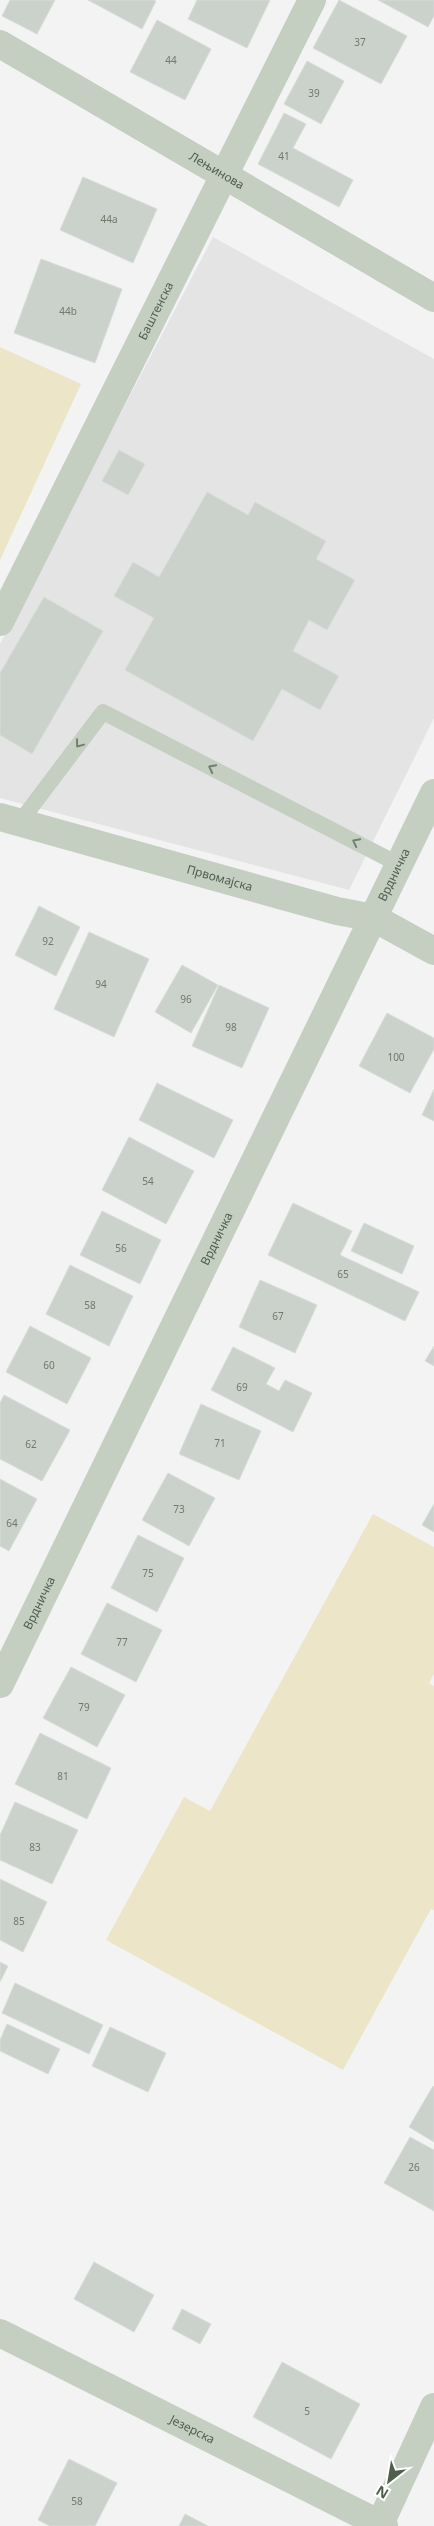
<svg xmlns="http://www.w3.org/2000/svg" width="434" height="2526" font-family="'Noto Sans',sans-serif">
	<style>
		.education { fill: #e4e4e5 }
		.green { fill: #ece5c7 }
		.building { fill: #cbd1cb; stroke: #d7ddd8 }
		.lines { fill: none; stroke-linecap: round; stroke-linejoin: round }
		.service { stroke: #c4cfc2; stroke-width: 16 }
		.minor { stroke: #c4cfc2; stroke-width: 28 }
		.oneway { stroke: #71806f }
		.labels { text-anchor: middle; stroke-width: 4; stroke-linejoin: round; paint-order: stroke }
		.number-label { font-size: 10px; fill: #6d7b6c }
		.street-label { font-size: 12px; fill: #4e5e4c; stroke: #fff }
	</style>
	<rect width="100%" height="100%" fill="#f3f3f4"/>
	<path class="education" d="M213,237L434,359V718L349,890L0,798V644Z"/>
	<g class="green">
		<path d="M0,347L81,384L0,560Z"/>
		<path d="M373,1514L434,1547V1674L429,1683L434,1686V1910L431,1909L343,2070L106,1940L184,1797L210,1811Z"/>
	</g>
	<g class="building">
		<path d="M10,0H55L37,34L2,16Z"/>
		<path d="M88,0H154L156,1L142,29Z"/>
		<path d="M197,0H270L247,48L188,19Z"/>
		<path d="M339,0L407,36L381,84L313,48Z"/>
		<path d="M378,0H434V16L428,27Z"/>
		<path d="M157,20L211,49L185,100L130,72Z"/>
		<path d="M307,61L344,81L321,124L284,104Z"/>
		<path d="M284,113L306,124L293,148L353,180L339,207L258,164Z"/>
		<path d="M83,177L157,209L133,263L60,230Z"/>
		<path d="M41,259L122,289L95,363L14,333Z"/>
		<path d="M119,450L145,464L128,495L102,481Z"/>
		<path d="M207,492L248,515L255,502L326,541L316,559L355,580L327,630L309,620L293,651L339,676L320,710L282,689L253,741L125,670L154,618L114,596L133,562L159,577Z"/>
		<path d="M44,597L103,631L32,754L0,735V673Z"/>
		<path d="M39,906L80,927L56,976L15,955Z"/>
		<path d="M89,932L149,959L114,1037L54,1009Z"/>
		<path d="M182,965L218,985L191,1033L155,1012Z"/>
		<path d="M219,985L269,1008L242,1068L192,1046Z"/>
		<path d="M387,1013L434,1038V1049L410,1093L359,1066Z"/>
		<path d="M157,1083L233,1120L214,1158L139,1120Z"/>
		<path d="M434,1089V1121L422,1115Z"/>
		<path d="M129,1137L194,1171L166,1224L102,1190Z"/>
		<path d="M293,1203L352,1231L340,1255L419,1292L405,1321L268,1255Z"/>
		<path d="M102,1211L161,1240L140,1284L80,1255Z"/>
		<path d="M364,1223L414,1246L402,1274L351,1251Z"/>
		<path d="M70,1265L133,1296L109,1346L46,1314Z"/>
		<path d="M260,1280L317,1305L295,1353L239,1327Z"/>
		<path d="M30,1326L91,1358L67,1404L6,1372Z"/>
		<path d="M434,1346V1366L425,1361Z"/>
		<path d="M233,1347L275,1368L266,1384L279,1391L285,1380L312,1393L293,1432L211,1390Z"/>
		<path d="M4,1395L70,1430L42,1481L0,1459V1403Z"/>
		<path d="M201,1404L261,1431L239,1480L179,1454Z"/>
		<path d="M168,1473L215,1498L189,1546L142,1520Z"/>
		<path d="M0,1479L37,1499L9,1551L0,1546Z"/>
		<path d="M434,1504V1532L422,1525Z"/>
		<path d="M138,1535L184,1558L157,1612L111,1588Z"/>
		<path d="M107,1603L162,1630L136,1682L81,1654Z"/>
		<path d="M71,1667L125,1695L97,1747L43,1718Z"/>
		<path d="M40,1733L111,1768L87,1819L15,1784Z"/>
		<path d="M15,1802L78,1830L52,1884L0,1860V1835Z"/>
		<path d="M0,1879L47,1902L23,1952L0,1940Z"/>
		<path d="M0,1962L8,1966L0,1982Z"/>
		<path d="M15,1983L103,2025L89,2054L2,2013Z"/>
		<path d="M7,2024L60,2049L48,2074L0,2051V2040Z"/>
		<path d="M110,2027L166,2053L148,2092L92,2066Z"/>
		<path d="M433,2086L434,2087V2142L409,2127Z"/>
		<path d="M410,2137L434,2150V2211L384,2183Z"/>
		<path d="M94,2262L154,2295L134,2332L74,2299Z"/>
		<path d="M182,2309L211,2324L200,2344L172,2329Z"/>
		<path d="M282,2362L360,2404L331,2459L253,2417Z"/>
		<path d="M69,2459L117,2483L95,2526H50L38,2520Z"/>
		<path d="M185,2514L208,2526H179Z"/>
	</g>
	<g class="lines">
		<path class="service" d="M20,822L103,712L400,865"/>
		<g class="minor">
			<path id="s1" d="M0,44L434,298"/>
			<path id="s2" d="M0,622L312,0"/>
			<path id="s3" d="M0,817L337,911L374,918L434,951"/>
			<path id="s4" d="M0,1684L434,793"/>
			<path id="s5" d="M0,2333L384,2526"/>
			<path d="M380,2524L434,2407"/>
		</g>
	</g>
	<defs><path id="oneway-chevron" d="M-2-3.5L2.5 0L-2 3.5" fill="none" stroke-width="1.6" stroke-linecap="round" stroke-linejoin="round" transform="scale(1.25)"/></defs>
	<g class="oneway">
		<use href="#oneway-chevron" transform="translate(79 744) rotate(127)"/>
		<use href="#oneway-chevron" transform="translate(212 768) rotate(-153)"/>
		<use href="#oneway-chevron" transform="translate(356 842) rotate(-153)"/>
	</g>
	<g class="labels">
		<g class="number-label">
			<text x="360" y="46">37</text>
			<text x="171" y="64">44</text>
			<text x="314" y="97">39</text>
			<text x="284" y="160">41</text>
			<text x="109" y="223">44a</text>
			<text x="68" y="315">44b</text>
			<text x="48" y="945">92</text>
			<text x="101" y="988">94</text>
			<text x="186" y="1003">96</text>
			<text x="231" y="1031">98</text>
			<text x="396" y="1061">100</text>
			<text x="148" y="1185">54</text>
			<text x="121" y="1252">56</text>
			<text x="343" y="1278">65</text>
			<text x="90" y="1309">58</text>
			<text x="278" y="1320">67</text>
			<text x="49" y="1369">60</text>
			<text x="242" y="1391">69</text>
			<text x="220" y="1447">71</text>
			<text x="31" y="1448">62</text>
			<text x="179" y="1513">73</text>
			<text x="12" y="1527">64</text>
			<text x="148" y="1577">75</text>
			<text x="122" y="1646">77</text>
			<text x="84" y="1711">79</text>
			<text x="63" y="1780">81</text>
			<text x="35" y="1851">83</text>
			<text x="19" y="1925">85</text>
			<text x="414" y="2171">26</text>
			<text x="307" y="2415">5</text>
			<text x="77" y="2505">58</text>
		</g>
		<g class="street-label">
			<text dy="4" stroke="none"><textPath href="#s1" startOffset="251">Лењинова</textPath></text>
			<text dy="4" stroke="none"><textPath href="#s2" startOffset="348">Баштенска</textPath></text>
			<text dy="4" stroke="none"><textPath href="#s4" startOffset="900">Врдничка</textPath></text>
			<text dy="4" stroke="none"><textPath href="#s3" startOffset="228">Првомајска</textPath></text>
			<text dy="4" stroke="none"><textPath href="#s4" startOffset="495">Врдничка</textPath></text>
			<text dy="4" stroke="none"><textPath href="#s4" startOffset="90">Врдничка</textPath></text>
			<text dy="4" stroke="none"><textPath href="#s5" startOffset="215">Језерска</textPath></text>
		</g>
	</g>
	<g transform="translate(389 2481) rotate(211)" stroke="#ffffff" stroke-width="4" paint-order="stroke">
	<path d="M0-4L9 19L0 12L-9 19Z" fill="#4e5e4c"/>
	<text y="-8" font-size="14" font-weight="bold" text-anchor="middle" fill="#4e5e4c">N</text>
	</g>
</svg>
